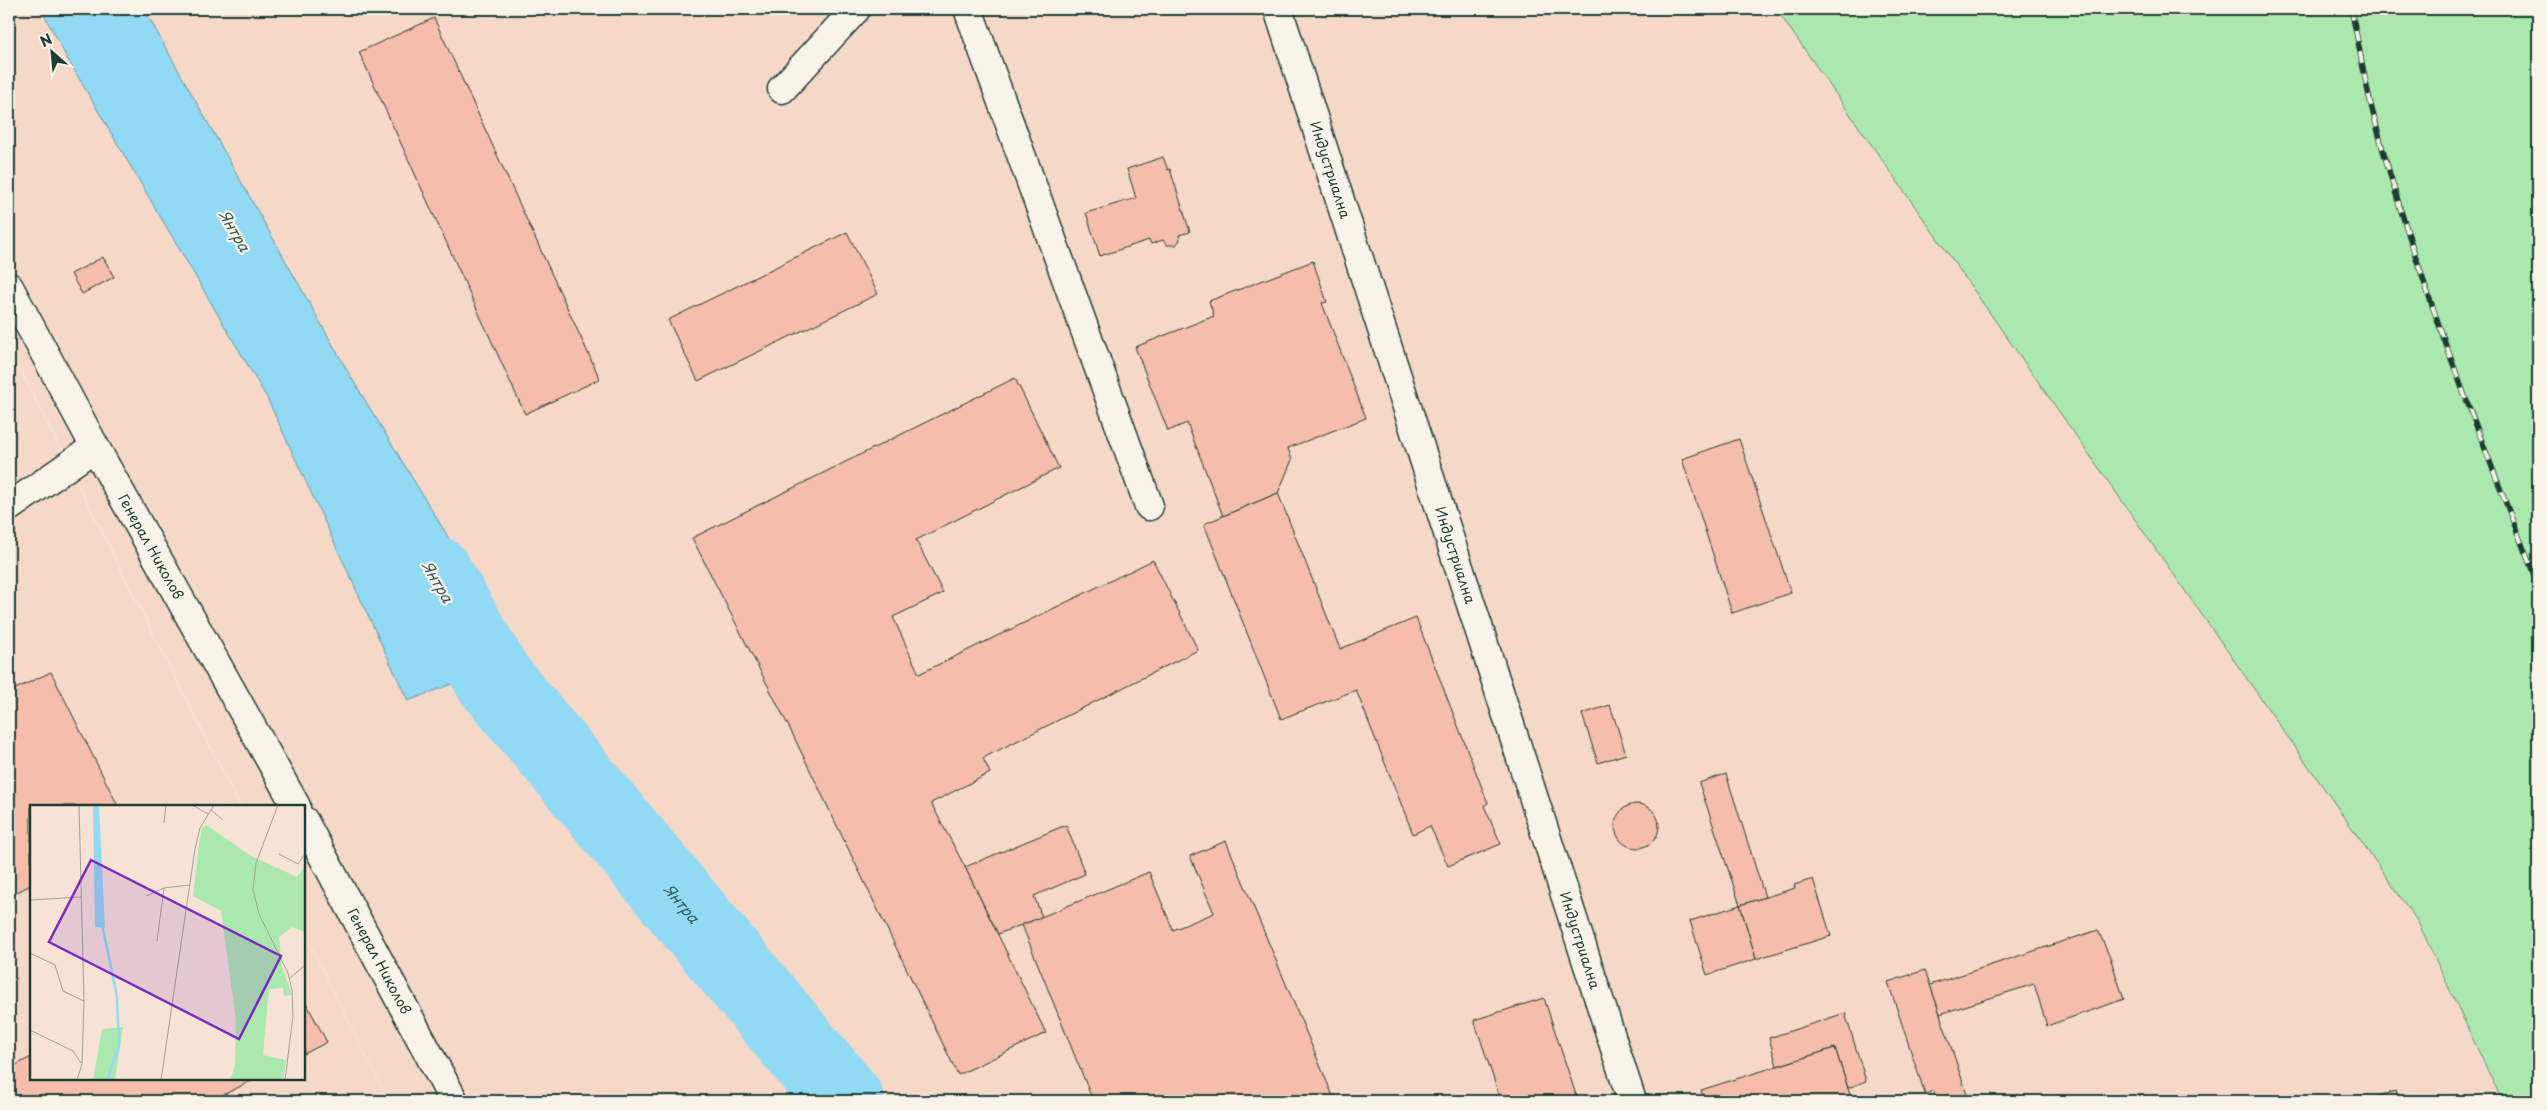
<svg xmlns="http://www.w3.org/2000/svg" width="2547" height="1110" font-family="'Playpen Sans',sans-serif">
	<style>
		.built { fill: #f6d8c8 }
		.green { fill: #abe8ae; stroke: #659271 }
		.water { fill: #92d9f3; stroke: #649ba7 }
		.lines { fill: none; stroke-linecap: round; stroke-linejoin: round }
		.river { stroke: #92d9f3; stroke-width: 79 }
		.building { fill: #f5bdaa; stroke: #1f3d34 }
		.minor-casing { stroke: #1f3d34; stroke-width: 31 }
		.minor { stroke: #f7f3e8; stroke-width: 28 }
		.rail-casing { stroke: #1f3d34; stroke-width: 5.5 }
		.rail { stroke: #f7f3e8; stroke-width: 4; stroke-dasharray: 11; stroke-linecap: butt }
		.labels { text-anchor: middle; stroke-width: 4.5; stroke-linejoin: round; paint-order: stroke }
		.street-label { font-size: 14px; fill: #1f3d34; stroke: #f7f3e8 }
		.water-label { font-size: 15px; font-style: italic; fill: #365c5a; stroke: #f7f3e8 }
		.inset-river { fill: none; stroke: #92d9f3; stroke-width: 2.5 }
		.inset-road { fill: none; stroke: #a0a195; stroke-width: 1 }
		.view { fill: #7b2cbf; fill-opacity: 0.15; stroke: #7b2cbf; stroke-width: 2.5 }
		.inset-edge { fill: none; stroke: #1f3d34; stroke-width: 2.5 }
	</style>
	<rect width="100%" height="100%" fill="#f6e3d5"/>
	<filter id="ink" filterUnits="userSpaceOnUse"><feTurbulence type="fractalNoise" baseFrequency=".02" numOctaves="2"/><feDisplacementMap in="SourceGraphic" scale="10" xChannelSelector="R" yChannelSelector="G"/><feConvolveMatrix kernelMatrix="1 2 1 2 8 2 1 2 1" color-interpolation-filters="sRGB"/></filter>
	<g filter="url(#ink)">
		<g class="built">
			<path d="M9,9H1780L2418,922L2502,1101H389L304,931V806H241L9,345Z"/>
			<path d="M9,349L239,806H31V1079H304V934L388,1101H9Z"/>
		</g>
		<path class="green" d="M1776,9H2538V1101H2502L2418,922Z"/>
		<path class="water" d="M41,9H144L351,377L521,657L408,701L267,398L67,58Z"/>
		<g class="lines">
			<path class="river" id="s1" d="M433,574L493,678L845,1101"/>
		</g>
		<g class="building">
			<path d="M434,18L600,379L525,414L359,52Z"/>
			<path d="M1163,157L1168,170L1170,169L1190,232L1179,235L1180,240L1176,245H1167L1163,240L1151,244L1149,240L1100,256L1086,213L1136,198L1127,169Z"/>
			<path d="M847,232L878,294L698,381L668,320Z"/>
			<path d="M103,257L114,277L82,294L71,274Z"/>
			<path d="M1313,261L1327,302L1322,303L1366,418L1288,448L1292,460L1278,493L1223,516L1187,423L1168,431L1135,347L1214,316L1209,301Z"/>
			<path d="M1015,378L1059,468L916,540L943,593L893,617L919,674L1153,560L1198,650L983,758L990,773L931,803L965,867L1046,1033L958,1075L791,731L692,538Z"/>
			<path d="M1739,439L1791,593L1732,613L1682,459Z"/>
			<path d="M1278,493L1340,649L1416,618L1488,803L1484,806L1501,844L1448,866L1430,826L1413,834L1356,690L1281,719L1204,524Z"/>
			<path d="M51,672L118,806H31V885L9,896V692Z"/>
			<path d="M1610,705L1626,754L1598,763L1582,714Z"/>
			<path d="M1726,774L1765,897L1740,905L1699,783Z"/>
			<circle cx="1637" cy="826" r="22"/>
			<path d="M1066,825L1085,874L1034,896L1042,917L998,934L965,867Z"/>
			<path d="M1226,841L1335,1101H1093L1022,925L1149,872L1173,930L1214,913L1190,856Z"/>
			<path d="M1813,879L1831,936L1756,959L1740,905L1795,888L1794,885Z"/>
			<path d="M1740,905L1756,959L1707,975L1690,921Z"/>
			<path d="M2098,930L2111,960L2124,999L2047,1026L2034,984L1940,1014L1930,985Z"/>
			<path d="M1925,970L1963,1082L1969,1101H1937L1934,1091L1925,1094L1888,982Z"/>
			<path d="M1544,998L1578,1101H1501L1474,1020Z"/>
			<path d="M304,999L327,1042L304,1054Z"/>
			<path d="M1845,1013L1866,1081L1848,1088L1835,1048L1777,1066L1769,1038Z"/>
			<path d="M1835,1048L1852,1101H1705L1701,1090Z"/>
			<path d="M31,1057V1079H255L211,1101H9V1069Z"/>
			<path d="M2395,1091L2398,1101H2362Z"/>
		</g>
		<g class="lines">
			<defs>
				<g id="minor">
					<path d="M968,9L1149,506"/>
					<path id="s2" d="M1278,9L1632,1101"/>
					<path d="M782,89L856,9"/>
					<path id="s3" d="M9,287L95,447L296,806"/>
					<path d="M9,507L95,447"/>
					<path id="s4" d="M304,821L454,1101"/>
				</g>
			</defs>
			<use href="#minor" class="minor-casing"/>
			<use href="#minor" class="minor"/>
			<defs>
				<path id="rail" d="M2351,9C2359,43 2364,78 2373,113C2415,274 2477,430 2538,585"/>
			</defs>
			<use href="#rail" class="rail-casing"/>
			<use href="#rail" class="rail"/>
		</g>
	</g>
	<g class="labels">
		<g class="street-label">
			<text dy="5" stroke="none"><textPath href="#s2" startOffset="169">Индустриална</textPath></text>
			<text dy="5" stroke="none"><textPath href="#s3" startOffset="296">Генерал Николов</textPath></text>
			<text dy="5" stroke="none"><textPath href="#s2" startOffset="574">Индустриална</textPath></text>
			<text dy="5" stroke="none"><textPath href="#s2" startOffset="979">Индустриална</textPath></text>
			<text dy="5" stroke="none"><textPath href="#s4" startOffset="159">Генерал Николов</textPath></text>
		</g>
		<g class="water-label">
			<text transform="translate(234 231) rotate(60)" y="5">Янтра</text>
			<text transform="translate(437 582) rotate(60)" y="5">Янтра</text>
			<text dy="5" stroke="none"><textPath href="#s1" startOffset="414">Янтра</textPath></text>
		</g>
	</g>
	<g transform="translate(30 805)">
		<rect width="275" height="275" fill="#f6e3d5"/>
		<path d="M177,20L219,50L267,72L275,61V127L262,122L249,132L252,162L262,190L254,191L253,183L239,184L233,250L256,255L253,275H200L205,261L206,215L191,106L163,91L169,39L172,23ZM93,222L85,275H63L72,224Z" fill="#abe8ae"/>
		<path d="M63,0H69L75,123L65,122Z" fill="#92d9f3"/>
		<path class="inset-river" d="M71,114L87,192L89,240L77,275"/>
		<path class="inset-road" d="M162,0L178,9M248,0L226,58L223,85L229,109L258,168L262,185L263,211L255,275M181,5L193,15M134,18L136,0M249,49L268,59L275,49M116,91L134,83L159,80M0,95L51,92M127,136L134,83M0,148L25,160L33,186L54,196M259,174L275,160M0,225L43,246L51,258M47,275L52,259L54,196L49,0M131,275L165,44L170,23L184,0"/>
		<path class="view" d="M61,55L251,151L209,234L19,137Z"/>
		<rect width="275" height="275" class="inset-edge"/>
	</g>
	<rect width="2547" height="1110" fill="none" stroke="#f7f3e8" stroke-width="30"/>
	<rect x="15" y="15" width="2517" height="1080" fill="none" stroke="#1f3d34" stroke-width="2" filter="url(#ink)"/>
	<g transform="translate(52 52) rotate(333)" stroke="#f7f3e8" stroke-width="4" paint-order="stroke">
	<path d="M0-4L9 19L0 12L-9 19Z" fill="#1f3d34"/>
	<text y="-8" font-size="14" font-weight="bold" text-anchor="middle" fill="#1f3d34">N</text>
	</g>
</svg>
